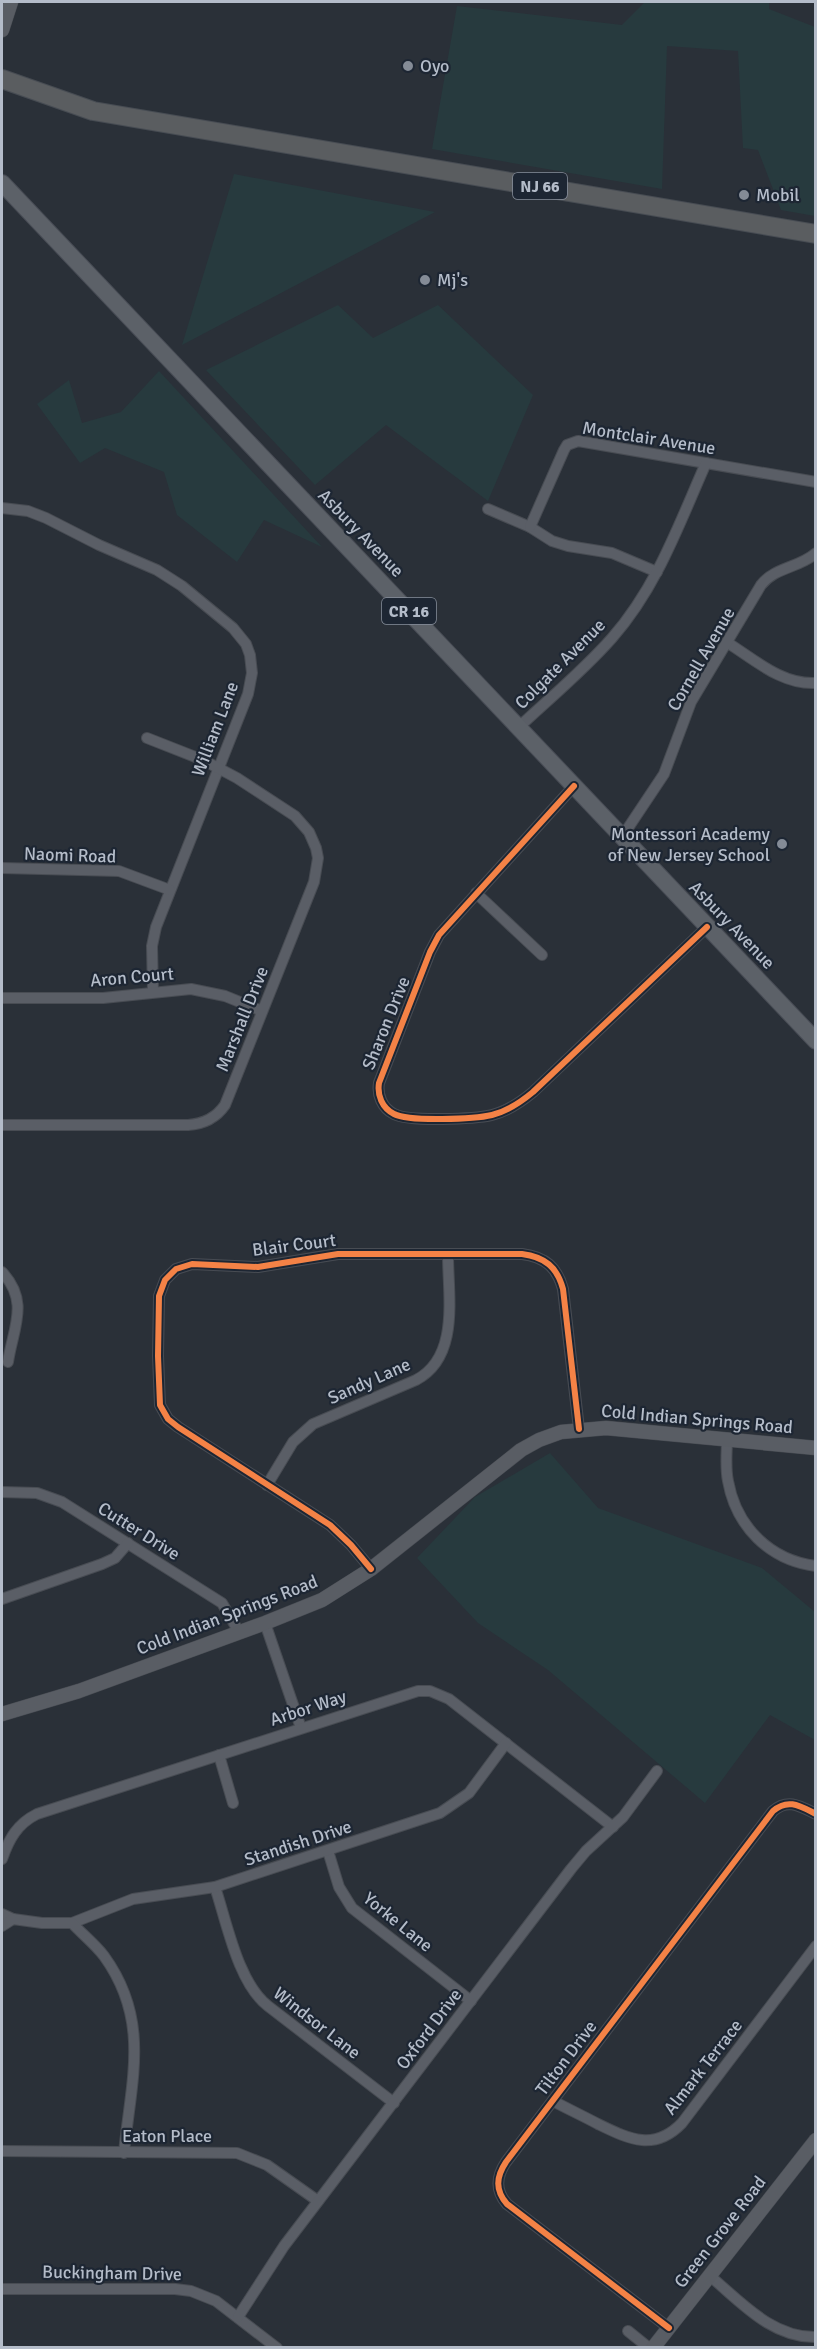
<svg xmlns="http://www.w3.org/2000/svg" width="817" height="2349" font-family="Signika,sans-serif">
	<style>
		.green { fill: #273a3e }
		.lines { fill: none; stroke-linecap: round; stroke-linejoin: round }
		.street-casing { stroke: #484c53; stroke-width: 12 }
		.secondary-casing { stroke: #484c53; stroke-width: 15 }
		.primary-casing { stroke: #484c55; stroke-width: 18 }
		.highway-casing { stroke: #474c53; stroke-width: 20 }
		.street { stroke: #5a5e66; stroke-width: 10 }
		.secondary { stroke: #595d64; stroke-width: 14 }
		.primary { stroke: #5c6168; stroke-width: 16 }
		.highway { stroke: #5a5d60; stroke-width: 18 }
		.cycleway-casing { stroke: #1d2633; stroke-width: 10 }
		.cycleway { stroke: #f48246; stroke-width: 6 }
		.poi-dot { fill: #848b96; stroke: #1d2633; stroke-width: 2 }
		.labels { text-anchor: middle; stroke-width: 4.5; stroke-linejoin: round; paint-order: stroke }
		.shield { fill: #1d2633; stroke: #878f9c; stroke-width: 1.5 }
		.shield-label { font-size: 16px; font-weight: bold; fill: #b4bcc9 }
		.poi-label { font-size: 18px; fill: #b4bcc9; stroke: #1d2633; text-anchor: start }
		.street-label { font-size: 18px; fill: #b4bcc9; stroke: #1d2633 }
	</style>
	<rect width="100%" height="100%" fill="#2a3038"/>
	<g class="green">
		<path d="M645,2H769V9L815,27V216L781,210L758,150L743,148L738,51L667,46L662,189L432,149L457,6L622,25Z"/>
		<path d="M234,174L435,212L182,345Z"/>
		<path d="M338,305L373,338L438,305L533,395L488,501L386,425L315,485L206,370Z"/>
		<path d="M159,371L322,547L264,520L237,562L177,515L164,472L105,448L80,463L37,404L69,380L82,423L121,412Z"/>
		<path d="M550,1453L598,1508L762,1568L815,1612V1740L770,1715L705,1803L548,1670L478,1623L417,1558L475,1497Z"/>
	</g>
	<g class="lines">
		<defs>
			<g id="street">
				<path d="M2,508L28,511L46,518L99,545L157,570L182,586L233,628L246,644L250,655L252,673L248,694L156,927L152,946L153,992"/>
				<path d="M488,509L530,527L552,541L568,546L612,553L657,572"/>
				<path d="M530,527L564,450L567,445L578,441L816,482"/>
				<path d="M728,643C755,660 782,685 816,683"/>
				<path d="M519,727C550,698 584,670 612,638C657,587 679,524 706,463"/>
				<path d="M574,786L439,935L430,952L379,1083C377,1095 382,1108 394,1114C409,1122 475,1119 492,1115C508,1111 521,1102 533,1092L707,927"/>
				<path d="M622,837L664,774L691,702L761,585C775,567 799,568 816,553"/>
				<path d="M2,868L119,871L170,890"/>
				<path d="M476,893L542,955"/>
				<path d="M2,998H103L191,989L225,996L262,1011"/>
				<path d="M2,1125H188C204,1124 216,1118 225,1105L314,882L318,858L316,848L309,832L295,816L237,778L203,760L147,738"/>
				<path d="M2,1272C30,1302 13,1328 8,1362"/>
				<path d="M727,1438C727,1452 725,1467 728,1481C736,1526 769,1560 816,1566"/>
				<path d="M267,1485L293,1442L313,1424L416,1380C460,1357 448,1296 448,1255"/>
				<path d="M2,1492L37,1493L62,1502L222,1603L239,1632"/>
				<path d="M371,1569L351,1545L330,1525L178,1427L168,1419L160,1405L158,1356L159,1296L165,1280L176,1269L192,1264L258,1267L338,1254H522C545,1257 557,1267 563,1289L579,1429"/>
				<path d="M2,1599L102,1564L115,1558L128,1543"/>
				<path d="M265,1623L301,1728"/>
				<path d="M219,1755L233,1803"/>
				<path d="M328,1851L339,1887L352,1908L471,2001"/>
				<path d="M2,1859C9,1839 17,1824 37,1814L418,1691H430L449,1699L613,1827"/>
				<path d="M215,1887C227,1923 238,1983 268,2006L394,2103"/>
				<path d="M2,1914L13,1919"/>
				<path d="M72,1923L133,1899L215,1887L440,1813L469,1793L506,1743"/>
				<path d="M2,1926L13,1919L42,1923H72C82,1934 95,1944 104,1956C151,2021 131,2080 124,2153"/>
				<path d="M553,2101C568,2109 583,2116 598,2124C629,2139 654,2152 682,2123L816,1946"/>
				<path d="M2,2151L237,2153L267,2165L318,2201"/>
				<path d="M710,2276C741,2302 772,2338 816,2337"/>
				<path d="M2,2289H175L191,2291L216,2301L277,2348"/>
				<path d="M238,2317L284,2246L571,1869L586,1851L623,1817L657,1771"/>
				<path d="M669,2328L507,2204C495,2190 496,2177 506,2162L773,1811C788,1798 800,1806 816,1814"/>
				<path d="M628,2331L649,2348"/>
			</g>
			<g id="secondary">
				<path d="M2,30L11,2"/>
				<path d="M2,1714L79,1691L265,1623L322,1600L371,1569L521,1450L539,1440L561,1432L606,1428L816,1448"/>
				<path d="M653,2348L816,2140"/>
			</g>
			<path id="primary" d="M2,183L816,1041"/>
			<path id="highway" d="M2,79L93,111L816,234"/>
		</defs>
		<use href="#street" class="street-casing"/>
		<use href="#secondary" class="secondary-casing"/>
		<use href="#primary" class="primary-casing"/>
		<use href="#highway" class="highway-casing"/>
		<use href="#street" class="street"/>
		<use href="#secondary" class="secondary"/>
		<use href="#primary" class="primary"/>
		<use href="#highway" class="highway"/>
		<defs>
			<g id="cycleway">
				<path d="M574,786L439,935L430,952L379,1083C377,1095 382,1108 394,1114C409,1122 475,1119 492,1115C508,1111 521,1102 533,1092L707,927"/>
				<path d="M371,1569L351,1545L330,1525L178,1427L168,1419L160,1405L158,1356L159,1296L165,1280L176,1269L192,1264L258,1267L338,1254H522C545,1257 557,1267 563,1289L579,1429"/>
				<path d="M669,2328L507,2204C495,2190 496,2177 506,2162L773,1811C788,1798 800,1806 816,1814"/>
			</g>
		</defs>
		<use href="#cycleway" class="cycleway-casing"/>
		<use href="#cycleway" class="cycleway"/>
	</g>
	<g class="poi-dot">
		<circle cx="408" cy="66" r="6"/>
		<circle cx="744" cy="195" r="6"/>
		<circle cx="425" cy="280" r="6"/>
		<circle cx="782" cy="844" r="6"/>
	</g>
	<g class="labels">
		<g class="shield">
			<rect x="513" y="173" width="54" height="26" rx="4.5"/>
			<rect x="382" y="598" width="54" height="26" rx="4.5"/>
		</g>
		<g class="shield-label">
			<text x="540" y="192">NJ 66</text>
			<text x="409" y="617">CR 16</text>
		</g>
		<g class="poi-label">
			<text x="420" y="72">Oyo</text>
			<text x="756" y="201">Mobil</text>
			<text x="437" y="286">Mj's</text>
			<text x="770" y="840" text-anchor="end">Montessori Academy<tspan x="770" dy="21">of New Jersey School</tspan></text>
		</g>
		<g class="street-label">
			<text transform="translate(649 438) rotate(9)" y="6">Montclair Avenue</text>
			<text transform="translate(361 533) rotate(46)" y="6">Asbury Avenue</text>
			<text transform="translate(701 659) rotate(-60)" y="6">Cornell Avenue</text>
			<text transform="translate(560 664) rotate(-45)" y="6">Colgate Avenue</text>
			<text transform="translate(215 729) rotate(-69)" y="6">William Lane</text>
			<text transform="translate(70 855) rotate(2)" y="6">Naomi Road</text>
			<text transform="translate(732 925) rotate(46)" y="6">Asbury Avenue</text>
			<text transform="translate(132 977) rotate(-5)" y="6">Aron Court</text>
			<text transform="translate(242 1019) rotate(-68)" y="6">Marshall Drive</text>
			<text transform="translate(386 1023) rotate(-68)" y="6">Sharon Drive</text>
			<text transform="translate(294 1245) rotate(-7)" y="6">Blair Court</text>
			<text transform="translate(369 1381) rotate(-24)" y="6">Sandy Lane</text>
			<text transform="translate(697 1419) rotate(5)" y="6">Cold Indian Springs Road</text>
			<text transform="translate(139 1531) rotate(32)" y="6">Cutter Drive</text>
			<text transform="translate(227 1615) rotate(-21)" y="6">Cold Indian Springs Road</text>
			<text transform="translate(308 1708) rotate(-18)" y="6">Arbor Way</text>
			<text transform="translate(298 1843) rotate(-18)" y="6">Standish Drive</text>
			<text transform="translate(398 1922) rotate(39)" y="6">Yorke Lane</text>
			<text transform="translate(317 2023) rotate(38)" y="6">Windsor Lane</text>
			<text transform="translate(429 2029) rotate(-53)" y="6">Oxford Drive</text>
			<text transform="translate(566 2058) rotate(-53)" y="6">Tilton Drive</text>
			<text transform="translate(703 2067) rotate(-52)" y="6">Almark Terrace</text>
			<text x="167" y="2142">Eaton Place</text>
			<text transform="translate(720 2232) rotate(-52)" y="6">Green Grove Road</text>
			<text transform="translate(112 2273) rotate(1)" y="6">Buckingham Drive</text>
		</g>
	</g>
	<rect width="817" height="2349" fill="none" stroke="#b4bcc9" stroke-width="6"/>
</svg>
